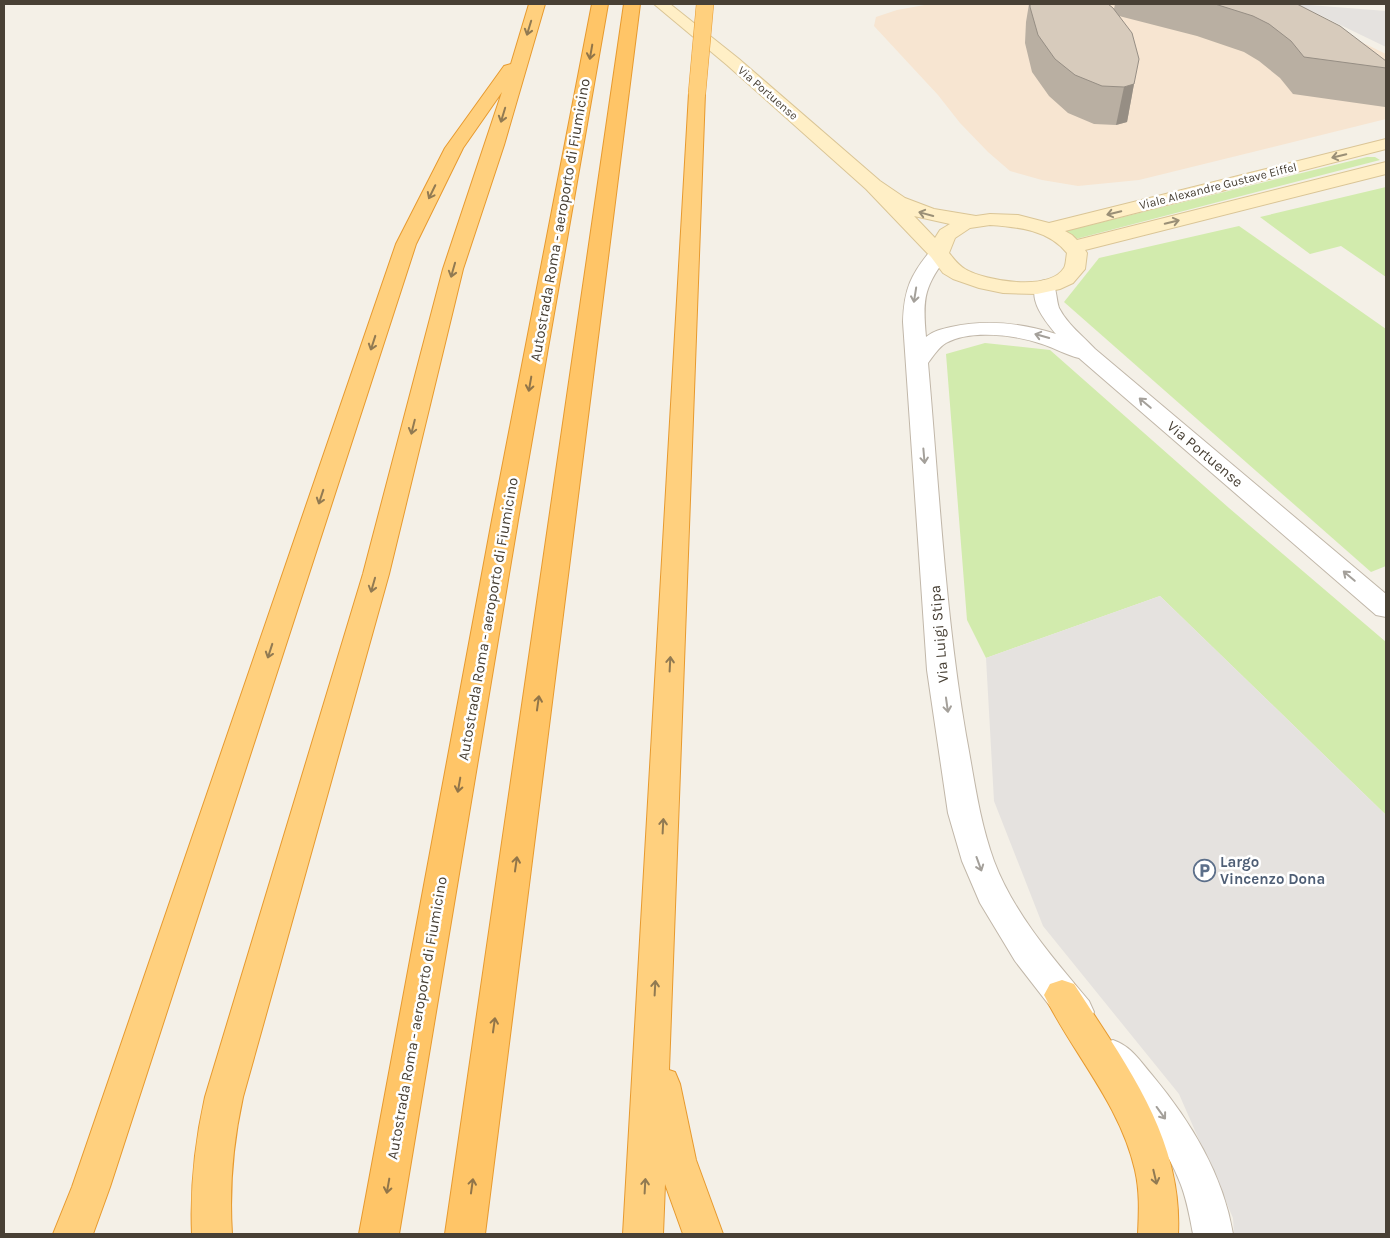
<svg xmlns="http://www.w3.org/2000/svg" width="1390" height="1238" font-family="Karla,sans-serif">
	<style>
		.commercial { fill: #f7e5d1 }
		.green { fill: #d2ebad }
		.parking { fill: #e5e2df }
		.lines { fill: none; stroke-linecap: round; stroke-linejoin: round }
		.tertiary-casing { stroke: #c1b7a9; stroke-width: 2 }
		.secondary-casing { stroke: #dac596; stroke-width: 2 }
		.trunk-casing { stroke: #e79a2f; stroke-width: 2 }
		.motorway-casing { stroke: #e79a2f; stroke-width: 2 }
		.tertiary { fill: #fff; fill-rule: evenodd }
		.secondary { fill: #ffefc6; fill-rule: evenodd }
		.trunk { fill: #ffd07e; fill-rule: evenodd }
		.motorway { fill: #ffc567; fill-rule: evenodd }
		.trunk-bridge-casing { stroke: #e79a2f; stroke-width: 18; stroke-linecap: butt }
		.trunk-bridge { stroke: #ffd07e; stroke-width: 17 }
		.wall { fill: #b9afa2 }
		.shaded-wall { fill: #968e84 }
		.building { fill: #d7cbbc; stroke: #968e84 }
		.oneway { stroke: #917a52 }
		.oneway2 { stroke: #917549 }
		.oneway3 { stroke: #9a8f76 }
		.oneway4 { stroke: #a4a09a }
		.labels { text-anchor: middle; stroke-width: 5; stroke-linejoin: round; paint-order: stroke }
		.far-street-label { font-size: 12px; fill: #484035; stroke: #fff }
		.street-label { font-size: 15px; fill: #484035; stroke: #fff }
		.service-label { font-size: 15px; font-weight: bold; fill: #4e5e75; stroke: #fff; text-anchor: start }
	</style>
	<rect width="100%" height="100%" fill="#f4f0e7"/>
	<path class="commercial" d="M930,4H1283L1386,54V119L1139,180L1078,186L1042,180L1010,171L988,152L960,123L938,95L874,26L876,17L897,10Z"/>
	<g class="green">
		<path d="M1367,157H1375L1380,160L1072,240L1062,232Z"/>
		<path d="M1386,187V277L1341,246L1310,254L1260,217Z"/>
		<path d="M1239,226L1386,329V566L1371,572L1064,302L1099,258Z"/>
		<path d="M985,343L1050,350L1229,508L1386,642V815L1160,596L986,658L967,620L946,354Z"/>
	</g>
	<g class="parking">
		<path d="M1297,4L1386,11V47Z"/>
		<path d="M1160,596L1386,815V1234H1234L1233,1218L1179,1094L1043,926L994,801L986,658Z"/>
	</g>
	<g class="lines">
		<defs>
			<g id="tertiary">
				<path d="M939,247L946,249L949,253C925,287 922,295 926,337C933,331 942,329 951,327C987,319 1021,323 1056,334C1046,322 1026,298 1038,282L1045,280L1052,282C1057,289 1056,299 1059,308C1067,324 1083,336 1095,349L1386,594V617L1376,615L1079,358C1066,355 1055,348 1042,344C1017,335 970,329 946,343C939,347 933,356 928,363C939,487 945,612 966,735C974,777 979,820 994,861C1014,914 1053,958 1089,1001L1094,1012L1089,1023L1076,1028L1063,1023L1015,961L980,903L962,861L948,813L927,670L903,322C904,289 911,274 932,249Z"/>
				<path d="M1113,1040C1131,1046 1140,1061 1152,1075C1191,1122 1223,1174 1233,1234H1193C1190,1218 1187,1201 1181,1185C1165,1141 1130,1103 1100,1068L1095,1056L1100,1044Z"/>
			</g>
			<path id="secondary" d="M654,4H670L739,59L880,181L905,198L934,209L976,216L990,214L1018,215L1049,223L1386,139V149L1065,231L1072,235L1077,240L1386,162V174L1085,250L1087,253L1085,269L1073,283L1060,289L1037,294L1003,293L979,288L953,279L943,273L931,257L866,189L727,65ZM914,216L950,224L940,230L935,238ZM990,225C1019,227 1048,230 1067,253C1066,258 1066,265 1064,268C1049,292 985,281 965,269C958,265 954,259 949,253L955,238L970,228Z"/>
			<g id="trunk">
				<path d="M529,4H545L504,145L463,269L389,574L243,1097C233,1143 229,1187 232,1234H192C190,1187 195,1142 205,1097L363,574L443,269L502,92L463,148L416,244L110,1187L93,1234H53L72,1187L396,244L445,148L504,66L511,64Z"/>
				<path d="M697,88L703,89L705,93L669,1070L675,1072L680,1084L696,1160L723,1234H683L665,1184L663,1234H623L689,93L691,89Z"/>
				<path d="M1062,980L1074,984C1124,1062 1183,1137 1178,1234H1138C1139,1212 1140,1192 1135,1170C1120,1104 1073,1054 1044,995L1050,984Z"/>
			</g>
			<g id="motorway">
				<path d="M592,4H608L518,520L399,1234H359L492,520Z"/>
				<path d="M624,4H640L485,1234H445Z"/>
			</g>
		</defs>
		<use href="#tertiary" class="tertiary-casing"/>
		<use href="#secondary" class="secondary-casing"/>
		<use href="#trunk" class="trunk-casing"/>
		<use href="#motorway" class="motorway-casing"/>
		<use href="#tertiary" class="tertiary"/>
		<use href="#secondary" class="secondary"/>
		<use href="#trunk" class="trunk"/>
		<use href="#motorway" class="motorway"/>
		<defs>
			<path id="trunk-bridge" d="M697,93L705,4"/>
		</defs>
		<use href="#trunk-bridge" class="trunk-bridge-casing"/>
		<use href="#trunk-bridge" class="trunk-bridge"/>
	</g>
	<path class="wall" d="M1029,4H1108L1114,9L1115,4H1297L1386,61V103L1385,107L1293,94L1280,78L1259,61L1244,52L1197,36L1119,16L1134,84L1127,122L1116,125L1094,124L1068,113L1049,96L1032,72L1025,43L1026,22Z"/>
	<path class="shaded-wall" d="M1134,84L1127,122L1116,125L1124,87Z"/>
	<g class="building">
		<path d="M1030,4H1108L1113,8L1132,33L1139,59L1134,84L1124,87L1102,86L1075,75L1055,59L1038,35L1030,7Z"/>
		<path d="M1215,4H1297L1340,26L1386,61V68L1304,57L1291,41L1269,24L1253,16Z"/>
	</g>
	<defs><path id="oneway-shaft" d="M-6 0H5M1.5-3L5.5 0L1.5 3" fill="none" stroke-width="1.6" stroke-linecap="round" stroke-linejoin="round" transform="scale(1.25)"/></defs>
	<g class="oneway">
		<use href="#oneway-shaft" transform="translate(529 28) rotate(107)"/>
		<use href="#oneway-shaft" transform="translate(503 115) rotate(107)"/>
		<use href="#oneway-shaft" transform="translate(432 192) rotate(116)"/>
		<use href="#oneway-shaft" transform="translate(453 270) rotate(106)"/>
		<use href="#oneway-shaft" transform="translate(373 343) rotate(108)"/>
		<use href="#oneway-shaft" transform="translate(413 427) rotate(104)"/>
		<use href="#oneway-shaft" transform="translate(321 497) rotate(108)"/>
		<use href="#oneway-shaft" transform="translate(373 585) rotate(106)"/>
		<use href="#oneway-shaft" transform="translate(270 651) rotate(108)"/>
		<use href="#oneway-shaft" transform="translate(670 664) rotate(-87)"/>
		<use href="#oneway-shaft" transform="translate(663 826) rotate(-87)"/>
		<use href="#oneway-shaft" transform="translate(655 988) rotate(-87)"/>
		<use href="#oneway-shaft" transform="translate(1155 1177) rotate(77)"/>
		<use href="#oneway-shaft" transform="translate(645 1186) rotate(-87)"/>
	</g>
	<g class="oneway2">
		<use href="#oneway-shaft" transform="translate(591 52) rotate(100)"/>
		<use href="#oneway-shaft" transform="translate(530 384) rotate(100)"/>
		<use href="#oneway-shaft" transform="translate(538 703) rotate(-82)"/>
		<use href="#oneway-shaft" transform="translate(459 785) rotate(100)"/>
		<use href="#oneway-shaft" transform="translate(516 864) rotate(-82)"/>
		<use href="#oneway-shaft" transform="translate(494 1025) rotate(-82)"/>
		<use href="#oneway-shaft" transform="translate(388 1186) rotate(100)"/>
		<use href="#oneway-shaft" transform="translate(472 1186) rotate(-82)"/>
	</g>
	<g class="oneway3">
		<use href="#oneway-shaft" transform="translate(1339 156) rotate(166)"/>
		<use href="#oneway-shaft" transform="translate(1114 213) rotate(166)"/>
		<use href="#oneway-shaft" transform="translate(926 214) rotate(-165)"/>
		<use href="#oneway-shaft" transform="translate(1172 222) rotate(-14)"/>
	</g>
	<g class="oneway4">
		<use href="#oneway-shaft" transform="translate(915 295) rotate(99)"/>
		<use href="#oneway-shaft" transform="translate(1042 336) rotate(-164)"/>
		<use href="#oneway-shaft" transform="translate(1145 403) rotate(-140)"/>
		<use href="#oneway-shaft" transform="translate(924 456) rotate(85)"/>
		<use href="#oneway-shaft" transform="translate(1349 576) rotate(-140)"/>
		<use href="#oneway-shaft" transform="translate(947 705) rotate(82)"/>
		<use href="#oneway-shaft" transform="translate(979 864) rotate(70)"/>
		<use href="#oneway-shaft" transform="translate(1161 1113) rotate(54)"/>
	</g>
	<defs>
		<symbol id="parking-ring" viewBox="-11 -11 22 22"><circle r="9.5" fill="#fff" stroke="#5c6f8a" stroke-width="1.5"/><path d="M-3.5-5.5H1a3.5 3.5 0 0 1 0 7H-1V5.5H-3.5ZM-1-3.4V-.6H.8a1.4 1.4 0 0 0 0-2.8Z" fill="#5c6f8a"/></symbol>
	</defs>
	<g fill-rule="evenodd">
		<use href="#parking-ring" x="1192" y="858" width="25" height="25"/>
	</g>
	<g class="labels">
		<g class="far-street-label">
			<text transform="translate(768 93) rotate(41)" y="4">Via Portuense</text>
			<text transform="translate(1218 186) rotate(-14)" y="4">Viale Alexandre Gustave Eiffel</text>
		</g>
		<g class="street-label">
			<text transform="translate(560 220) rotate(-80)" y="5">Autostrada Roma - aeroporto di Fiumicino</text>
			<text transform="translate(1205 454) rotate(40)" y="5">Via Portuense</text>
			<text transform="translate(488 619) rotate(-80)" y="5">Autostrada Roma - aeroporto di Fiumicino</text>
			<text transform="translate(939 634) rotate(-95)" y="5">Via Luigi Stipa</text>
			<text transform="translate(417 1018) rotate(-80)" y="5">Autostrada Roma - aeroporto di Fiumicino</text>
		</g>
		<g class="service-label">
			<text x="1220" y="867">Largo<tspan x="1220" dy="17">Vincenzo Dona</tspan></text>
		</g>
	</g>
	<rect width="1390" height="1238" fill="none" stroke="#484035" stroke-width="10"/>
</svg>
